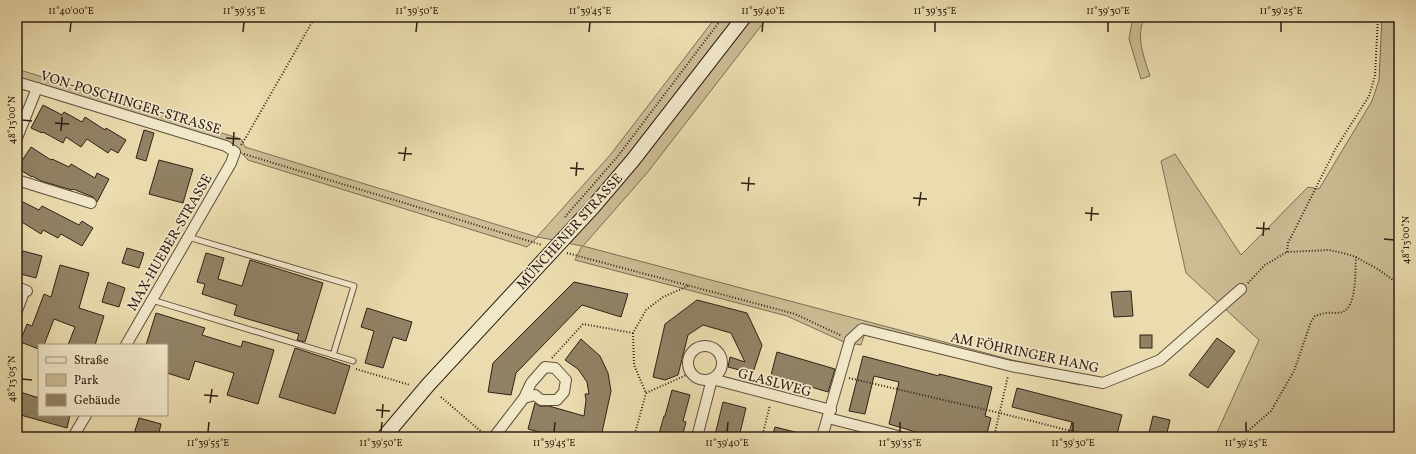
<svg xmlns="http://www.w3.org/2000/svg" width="1416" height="454" font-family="Vollkorn,serif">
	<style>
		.green { fill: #cbbc94; stroke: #7e6e55 }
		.building { fill: #918265; stroke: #312016 }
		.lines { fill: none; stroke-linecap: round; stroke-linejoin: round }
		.service-casing { stroke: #5f4f3c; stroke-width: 7 }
		.minor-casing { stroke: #5f4f3c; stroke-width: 12 }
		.secondary-casing { stroke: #312016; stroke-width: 16 }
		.path { stroke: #312016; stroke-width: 2; stroke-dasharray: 1 2; stroke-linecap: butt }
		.service { stroke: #f1e8ca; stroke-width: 5 }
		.minor { stroke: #f1e8ca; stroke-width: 10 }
		.secondary { stroke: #f1e8ca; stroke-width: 14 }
		.ticks { fill: none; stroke: #312016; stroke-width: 1.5 }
		.labels { text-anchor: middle; stroke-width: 3.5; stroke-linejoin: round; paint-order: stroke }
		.street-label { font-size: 14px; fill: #312016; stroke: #f1e8ca }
		.neatline { fill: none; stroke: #312016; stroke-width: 1.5 }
		.ticks-label { font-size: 10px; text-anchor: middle; fill: #312016 }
	</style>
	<rect width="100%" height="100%" fill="#eadcae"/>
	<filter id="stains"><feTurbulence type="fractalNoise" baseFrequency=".005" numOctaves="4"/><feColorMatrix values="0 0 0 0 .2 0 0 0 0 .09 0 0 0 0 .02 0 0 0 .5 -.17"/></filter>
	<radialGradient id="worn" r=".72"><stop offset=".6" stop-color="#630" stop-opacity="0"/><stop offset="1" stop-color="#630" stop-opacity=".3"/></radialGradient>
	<g class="green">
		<path d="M716,17H768L647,173L583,246L1012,360L1081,374L1080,385L1013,371L865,333L861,345L844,342L787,316L575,260L582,246L538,237L527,247L248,160L234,145L17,78V69L241,139L245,147L537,237L611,154Z"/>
		<path d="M1133,17H1145C1135,36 1144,57 1150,76L1141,79L1129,39Z"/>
		<path d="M1382,17H1399V437H1215L1259,340L1186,273L1161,161L1175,154L1241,255L1308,187L1319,189L1372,101L1379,80Z"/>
	</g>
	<g class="building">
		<path d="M43,105L62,115L64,112L82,122L85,117L105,130L106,128L126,140L118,153L111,149L108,153L87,139L81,147L66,137L63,143L43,132L42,133L31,128Z"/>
		<path d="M144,130L154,133L146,161L136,158Z"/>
		<path d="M31,147L51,160L52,159L69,167L71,164L95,178L97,173L109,179L97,202L93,197L73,189L72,190L41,181L32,176V177L17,168Z"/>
		<path d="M159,160L193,169L183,203L149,194Z"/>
		<path d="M17,199L39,210L42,206L79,225L82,221L93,228L82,246L61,234L58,238L43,230L41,234L17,219Z"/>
		<path d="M127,248L144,253L139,268L122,263Z"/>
		<path d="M23,251L42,256L36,278L17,273Z"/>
		<path d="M206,253L224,258L218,279L242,286L250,260L323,283L305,342L297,340L299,334L234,315L237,305L202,294L205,284L197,282Z"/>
		<path d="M60,265L89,273L79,308L104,316L95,345H68L75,327L54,319L44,345H39V349L20,342L27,324L32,326L44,294L51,297Z"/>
		<path d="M108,282L125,288L119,307L102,302Z"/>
		<path d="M574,282L628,294L621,317L582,305L516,373L511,395L488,392L493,363Z"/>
		<path d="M1131,291L1133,316L1114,317L1111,292Z"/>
		<path d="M697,300L747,313L762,345L752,376L751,373L728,367L730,357L745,362L731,333L703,325L688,335L678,375L665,380L653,377L665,324Z"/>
		<path d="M367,308L412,322L406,341L393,337L383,368L365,363L374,331L361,327Z"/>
		<path d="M156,313L205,328L202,335L241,347L243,341L274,350L258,404L227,395L234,373L195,361L189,380L167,373V345H146Z"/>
		<rect x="1140" y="335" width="12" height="13"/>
		<path d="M1217,338L1235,351L1208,388L1189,375Z"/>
		<path d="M581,339L600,356L608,373L611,391L601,437H557L528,429L535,403L540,406H549L584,416L586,400L585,394H589L587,382L578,369L565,360Z"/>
		<path d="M295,348L350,366L335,414L279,397Z"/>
		<path d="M777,352L835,369L828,392L771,375Z"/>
		<path d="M863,356L939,376V374L992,387L985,416L991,418L986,437H932L889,424L899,382L874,376L865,414L849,411Z"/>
		<path d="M1017,388L1122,415L1117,434L1108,432L1107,437H1068L1072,422L1012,407Z"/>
		<path d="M672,390L690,395L683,421L686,422L682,437H658L664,416H665Z"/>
		<path d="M20,392L39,398V415H70L67,428L17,414V404Z"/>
		<path d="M723,402L746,408L739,437H723L715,435Z"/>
		<path d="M1153,416L1170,420L1166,437H1148Z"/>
		<path d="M139,418L161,424L158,437H133Z"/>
		<path d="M775,427L803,434L802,437H772Z"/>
	</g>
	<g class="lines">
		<defs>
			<g id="service">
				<path d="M188,237L354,286L333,355"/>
				<path d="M152,300L353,361"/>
				<path d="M17,318L27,291"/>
			</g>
			<g id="minor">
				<path d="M17,82L226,146L235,152L231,163L126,345"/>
				<path d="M17,138L37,88"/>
				<path d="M17,180L91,203"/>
				<path d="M17,287L27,291"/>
				<circle cx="705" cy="363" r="17"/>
				<path d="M828,418L902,437"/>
				<path d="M73,437L86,415"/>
				<path d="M494,437L524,398L531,383L545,367L555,368L566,380L564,392L557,400H541L535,395L524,398"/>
				<path d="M697,437L712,379L831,410"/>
				<path d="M822,437L850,340L862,329L1011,366L1103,383L1160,360L1241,289"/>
			</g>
			<path id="secondary" d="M384,437L428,385L593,207L633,160L744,17"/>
		</defs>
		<use href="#service" class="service-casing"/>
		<use href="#minor" class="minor-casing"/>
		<use href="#secondary" class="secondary-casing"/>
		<g class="path">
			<path d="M241,145L245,139L315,17"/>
			<path d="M244,154L542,245"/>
			<path d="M565,217L618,156L723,17"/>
			<path d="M1287,252L1288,243L1336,148L1369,96L1375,76L1378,17"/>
			<path d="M567,253L795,314L842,336"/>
			<path d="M1248,283L1265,265L1287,252L1329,250L1343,253L1356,257L1379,270L1399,284"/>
			<path d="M633,333L634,365L646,393"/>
			<path d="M552,358L583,324L633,333L646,310L663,297L688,286"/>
			<path d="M356,369L410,385"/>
			<path d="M849,378L1000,413L1095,437"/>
			<path d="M646,393L691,373"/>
			<path d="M441,397L484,434"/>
			<path d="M634,437L646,393"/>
			<path d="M762,437L770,405"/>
			<path d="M994,437L1008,376"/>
			<path d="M1241,437L1271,411L1294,371L1311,322L1315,316C1319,315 1323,313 1327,313C1332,312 1337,314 1342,312C1357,308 1355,271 1356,257"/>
		</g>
		<use href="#service" class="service"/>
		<use href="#minor" class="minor"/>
		<use href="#secondary" class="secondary"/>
	</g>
	<path class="ticks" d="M70,32L71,22M243,32L244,22M416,32L417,22M589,32L590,22M762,32L763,22M935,32V22M1108,32V22M1281,32V22M22,120L32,121M55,123L69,124M61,131L62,117M226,138L240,139M233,146L234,132M398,153L412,154M404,161L406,147M570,168L584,169M576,176L577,162M741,183L755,184M748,191L749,177M913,198L927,199M919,206L921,192M1085,213L1099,214M1091,221L1092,207M1256,228L1270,229M1263,236L1264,222M1384,239L1394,240M22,379L32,380M204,395L218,396M210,403L212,389M376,410L390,411M382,418L383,404M208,432L209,422M381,432L382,422M554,432L555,422M727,432L728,422M900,432V422M1073,432V422M1246,432V422"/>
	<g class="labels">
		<g class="street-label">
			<text transform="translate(131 102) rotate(17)" y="5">VON-POSCHINGER-STRASSE</text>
			<text transform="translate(569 231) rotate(-48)" y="5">MÜNCHENER STRASSE</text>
			<text transform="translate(169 242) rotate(-60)" y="5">MAX-HUEBER-STRASSE</text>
			<text transform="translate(1025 352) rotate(12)" y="5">AM FÖHRINGER HANG</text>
			<text transform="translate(775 382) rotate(15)" y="5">GLASLWEG</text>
		</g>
	</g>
	<rect width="1416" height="454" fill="none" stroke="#eadcae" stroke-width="44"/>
	<rect x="38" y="344" width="130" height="72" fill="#f1e8ca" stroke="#a49882"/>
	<rect x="46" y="357" width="20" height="6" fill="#f1e8ca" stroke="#a49882"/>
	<text x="74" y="364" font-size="12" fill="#312016">Straße</text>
	<rect x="46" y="374" width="20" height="12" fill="#cbbc94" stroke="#a49882"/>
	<text x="74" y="384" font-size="12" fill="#312016">Park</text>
	<rect x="46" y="394" width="20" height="12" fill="#918265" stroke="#a49882"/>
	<text x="74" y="404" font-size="12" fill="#312016">Gebäude</text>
	<rect x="22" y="22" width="1372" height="410" class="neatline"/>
	<g class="ticks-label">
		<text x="71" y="14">11°40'00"E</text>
		<text x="244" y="14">11°39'55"E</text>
		<text x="417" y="14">11°39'50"E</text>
		<text x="590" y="14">11°39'45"E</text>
		<text x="763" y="14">11°39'40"E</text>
		<text x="935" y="14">11°39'35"E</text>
		<text x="1108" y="14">11°39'30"E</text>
		<text x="1281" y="14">11°39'25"E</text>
		<text transform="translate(11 120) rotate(-90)" y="4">48°13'00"N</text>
		<text transform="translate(1405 240) rotate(-90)" y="4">48°13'00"N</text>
		<text transform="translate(11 379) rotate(-90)" y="4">48°13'05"N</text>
		<text x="208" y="446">11°39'55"E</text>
		<text x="381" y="446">11°39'50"E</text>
		<text x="554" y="446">11°39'45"E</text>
		<text x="727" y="446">11°39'40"E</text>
		<text x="900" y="446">11°39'35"E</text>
		<text x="1073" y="446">11°39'30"E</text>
		<text x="1246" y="446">11°39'25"E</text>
	</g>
	<rect width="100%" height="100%" filter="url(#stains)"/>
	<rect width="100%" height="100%" fill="url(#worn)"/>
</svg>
